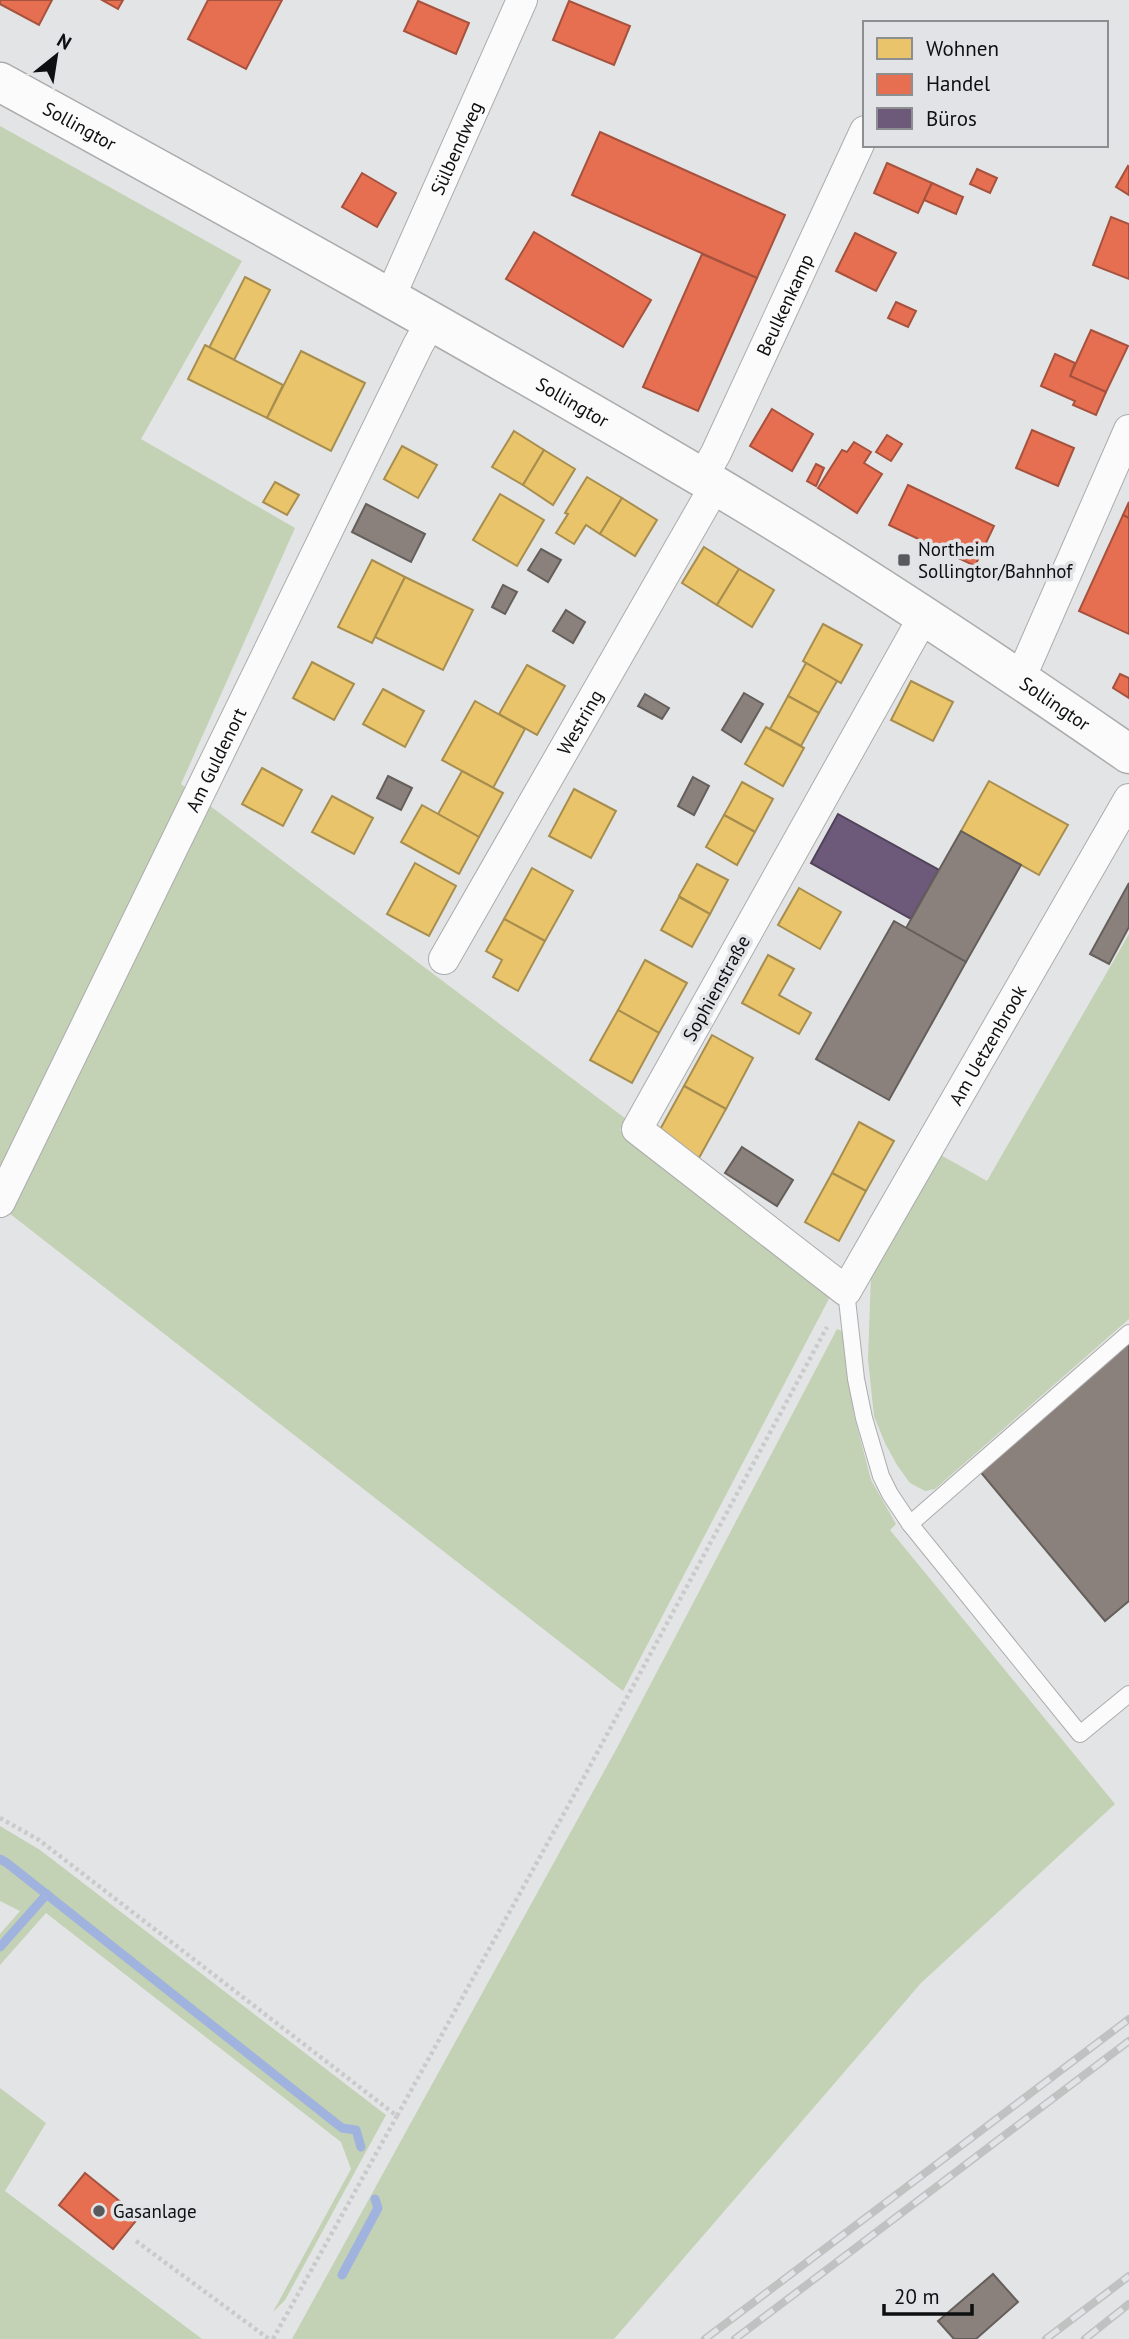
<svg xmlns="http://www.w3.org/2000/svg" width="1129" height="2339" font-family="'PT Sans',sans-serif">
	<style>
		.green { fill: #c3d1b4 }
		.homes { fill: #e9c46a; stroke: #a78e4f; stroke-width: 2 }
		.shops { fill: #e76f51; stroke: #a6523e; stroke-width: 2 }
		.offices { fill: #6d597a; stroke: #50435a; stroke-width: 2 }
		.industry { fill: #8a817c; stroke: #655f5c; stroke-width: 2 }
		.lines { fill: none; stroke-linecap: round; stroke-linejoin: round }
		.stream { stroke: #9fb3de; stroke-width: 9 }
		.service-casing { stroke: #acacad; stroke-width: 18 }
		.minor-casing { stroke: #acacad; stroke-width: 32 }
		.secondary-casing { stroke: #acacad; stroke-width: 41 }
		.path { stroke: #cacacb; stroke-width: 4.5; stroke-dasharray: 3.5 3.5; stroke-linecap: butt }
		.service { stroke: #fbfbfb; stroke-width: 16 }
		.minor { stroke: #fbfbfb; stroke-width: 30 }
		.secondary { stroke: #fbfbfb; stroke-width: 38 }
		.rail-casing { stroke: #c0c1c1; stroke-width: 8 }
		.rail { stroke: #e2e3e6; stroke-width: 5; stroke-dasharray: 16; stroke-linecap: butt }
		.poi-dot { fill: #595a5b; stroke: #e2e3e6; stroke-width: 2.5 }
		.labels { text-anchor: middle; stroke-width: 7; stroke-linejoin: round; paint-order: stroke }
		.street-label { font-size: 19px; fill: #0e0f10; stroke: #e2e3e6 }
		.poi-label { font-size: 19px; fill: #0e0f10; stroke: #e2e3e6; text-anchor: start }
	</style>
	<rect width="100%" height="100%" fill="#e3e4e5"/>
	<g class="green">
		<path d="M0,126L242,261L141,439L295,528L181,784L626,1119L620,1130L832,1293L623,1691L0,1206Z"/>
		<path d="M1129,934V1319L935,1489L925,1491L910,1483L897,1465L885,1443L874,1416L868,1359L871,1276L937,1153L987,1181Z"/>
		<path d="M837,1329L842,1331L854,1415L871,1480L896,1524L890,1530L1115,1804L921,1983L614,2339H292L618,1746Z"/>
		<path d="M0,1826L40,1850L386,2115L285,2300L273,2312L351,2169L341,2142L46,1913L0,1965V1934L20,1911L0,1901Z"/>
		<path d="M0,2088L46,2123L5,2191L202,2339H0Z"/>
	</g>
	<g class="homes">
		<path d="M245,277L270,290L234,360L209,348Z"/>
		<path d="M205,345L283,385L267,418L188,379Z"/>
		<path d="M301,351L365,383L331,451L267,418Z"/>
		<path d="M514,431L544,450L523,485L492,467Z"/>
		<path d="M402,446L437,465L418,498L384,479Z"/>
		<path d="M544,450L575,469L553,505L523,485Z"/>
		<path d="M587,477L622,498L600,534L586,525L574,544L556,533L568,514L565,513Z"/>
		<path d="M275,482L299,495L287,515L263,502Z"/>
		<path d="M500,494L544,520L517,566L473,540Z"/>
		<path d="M622,498L657,520L635,556L600,534Z"/>
		<path d="M704,547L739,569L717,605L682,583Z"/>
		<path d="M372,560L405,577L372,643L338,627Z"/>
		<path d="M739,569L774,590L752,627L717,605Z"/>
		<path d="M405,577L473,610L443,670L375,637Z"/>
		<path d="M823,624L862,645L841,683L803,661Z"/>
		<path d="M312,662L354,684L334,720L293,698Z"/>
		<path d="M806,663L837,681L819,713L788,696Z"/>
		<path d="M527,665L565,686L537,735L499,714Z"/>
		<path d="M911,681L953,702L933,741L891,720Z"/>
		<path d="M383,689L424,711L405,747L363,724Z"/>
		<path d="M788,696L819,713L801,746L770,729Z"/>
		<path d="M475,701L525,729L493,788L442,760Z"/>
		<path d="M766,727L804,748L783,786L745,764Z"/>
		<path d="M262,768L302,790L283,826L242,804Z"/>
		<path d="M462,771L503,793L479,837L438,814Z"/>
		<path d="M989,781L1068,825L1039,875L961,831Z"/>
		<path d="M742,782L773,799L755,832L724,815Z"/>
		<path d="M574,789L616,811L591,858L549,836Z"/>
		<path d="M332,796L373,818L354,854L312,832Z"/>
		<path d="M422,805L479,837L459,874L401,842Z"/>
		<path d="M724,815L755,832L737,865L706,847Z"/>
		<path d="M415,863L456,886L429,936L387,914Z"/>
		<path d="M697,864L728,880L710,914L679,896Z"/>
		<path d="M532,868L573,891L545,941L504,919Z"/>
		<path d="M799,888L841,912L820,949L778,925Z"/>
		<path d="M679,897L710,914L692,947L661,930Z"/>
		<path d="M504,919L545,941L518,991L493,977L502,960L486,951Z"/>
		<path d="M768,955L794,969L779,995L811,1013L799,1034L742,1003Z"/>
		<path d="M645,960L687,983L659,1033L618,1010Z"/>
		<path d="M618,1010L659,1033L632,1083L590,1060Z"/>
		<path d="M712,1035L753,1058L726,1109L684,1086Z"/>
		<path d="M684,1086L726,1109L699,1158L657,1135Z"/>
		<path d="M859,1122L894,1141L866,1191L832,1173Z"/>
		<path d="M832,1173L866,1191L839,1241L805,1222Z"/>
	</g>
	<g class="shops">
		<path d="M0,0H52L39,25L0,4Z"/>
		<path d="M102,0H123L118,9Z"/>
		<path d="M208,0H282L246,69L188,39Z"/>
		<path d="M418,1L469,23L456,54L404,31Z"/>
		<path d="M569,1L630,26L614,65L553,40Z"/>
		<path d="M600,132L785,215L757,278L572,195Z"/>
		<path d="M887,163L932,183L918,213L874,193Z"/>
		<path d="M1128,166L1129,167V195L1116,187Z"/>
		<path d="M977,169L997,178L990,193L970,184Z"/>
		<path d="M362,173L396,193L377,227L342,207Z"/>
		<path d="M932,183L963,197L956,214L924,200Z"/>
		<path d="M1111,217L1129,224V279L1093,265Z"/>
		<path d="M534,232L651,300L623,347L506,279Z"/>
		<path d="M855,233L896,253L876,291L836,271Z"/>
		<path d="M702,254L757,278L698,411L643,387Z"/>
		<path d="M896,302L916,311L908,327L888,318Z"/>
		<path d="M1091,330L1128,346L1106,392L1070,376Z"/>
		<path d="M1055,354L1075,363L1070,376L1106,392L1096,415L1073,405L1075,401L1041,386Z"/>
		<path d="M772,409L813,434L792,471L750,446Z"/>
		<path d="M1032,430L1074,448L1058,486L1016,468Z"/>
		<path d="M887,435L902,444L891,461L876,452Z"/>
		<path d="M854,442L871,452L864,463L882,474L857,513L818,488L842,450L847,452Z"/>
		<path d="M816,464L824,468L816,486L807,481Z"/>
		<path d="M908,485L994,526L975,566L889,525Z"/>
		<path d="M1129,502V518L1123,515Z"/>
		<path d="M1123,515L1129,518V634L1079,611Z"/>
		<path d="M1120,674L1129,678V698L1113,688Z"/>
		<path d="M85,2173L139,2217L113,2249L59,2205Z"/>
	</g>
	<path class="offices" d="M838,814L939,870L911,919L811,863Z"/>
	<g class="industry">
		<path d="M366,504L425,534L411,562L352,532Z"/>
		<path d="M541,549L561,560L548,582L528,570Z"/>
		<path d="M503,585L517,592L505,614L492,607Z"/>
		<path d="M566,610L585,622L573,643L553,631Z"/>
		<path d="M744,693L763,704L741,742L722,730Z"/>
		<path d="M645,694L669,708L662,719L638,706Z"/>
		<path d="M388,776L412,788L401,810L377,798Z"/>
		<path d="M693,777L709,786L694,815L678,806Z"/>
		<path d="M961,831L1021,865L966,962L906,928Z"/>
		<path d="M1129,883V927L1109,964L1090,954Z"/>
		<path d="M894,921L966,962L889,1100L816,1059Z"/>
		<path d="M742,1147L793,1180L777,1206L725,1173Z"/>
		<path d="M1129,1344V1601L1105,1621L978,1469Z"/>
		<path d="M993,2274L1018,2302L976,2339H954L938,2321Z"/>
	</g>
	<g class="lines">
		<g class="stream">
			<path d="M0,1859L7,1863L342,2128L356,2130L361,2147"/>
			<path d="M0,1947L47,1894"/>
			<path d="M342,2275L378,2208L375,2199"/>
		</g>
		<defs>
			<g id="service">
				<path d="M846,1291L856,1379L864,1418L881,1476L890,1494L910,1524L1080,1734L1129,1694"/>
				<path d="M910,1524L1129,1333"/>
			</g>
			<g id="minor">
				<path id="s1" d="M390,297L522,0"/>
				<path id="s2" d="M702,478L716,453L865,131"/>
				<path id="s3" d="M924,616L637,1129L846,1291L1129,799"/>
				<path d="M1020,679L1129,430"/>
				<path id="s4" d="M444,959L715,486"/>
				<path id="s5" d="M0,1202L418,345L432,320"/>
			</g>
			<g id="secondary">
				<path id="s6" d="M0,82C239,213 478,345 713,484C855,568 993,660 1129,754"/>
			</g>
		</defs>
		<use href="#service" class="service-casing"/>
		<use href="#minor" class="minor-casing"/>
		<use href="#secondary" class="secondary-casing"/>
		<g class="path">
			<path d="M0,1818L39,1840L397,2116L584,1777L827,1327"/>
			<path d="M136,2241L269,2339"/>
			<path d="M273,2339L397,2116"/>
		</g>
		<use href="#service" class="service"/>
		<use href="#minor" class="minor"/>
		<use href="#secondary" class="secondary"/>
		<defs>
			<g id="rail">
				<path d="M705,2339L1129,2019"/>
				<path d="M735,2339L1129,2041"/>
				<path d="M1046,2339L1129,2276"/>
				<path d="M1085,2339L1129,2304"/>
			</g>
		</defs>
		<use href="#rail" class="rail-casing"/>
		<use href="#rail" class="rail"/>
	</g>
	<g class="poi-dot">
		<rect x="897" y="553" width="14" height="14" rx="3.5"/>
		<circle cx="99" cy="2211" r="7"/>
	</g>
	<g class="labels">
		<g class="street-label">
			<text dy="7" stroke="none"><textPath href="#s6" startOffset="91">Sollingtor</textPath></text>
			<text dy="7" stroke="none"><textPath href="#s1" startOffset="163">Sülbendweg</textPath></text>
			<text dy="7" stroke="none"><textPath href="#s2" startOffset="192">Beulkenkamp</textPath></text>
			<text dy="7" stroke="none"><textPath href="#s6" startOffset="656">Sollingtor</textPath></text>
			<text dy="7" stroke="none"><textPath href="#s6" startOffset="1225">Sollingtor</textPath></text>
			<text dy="7" stroke="none"><textPath href="#s4" startOffset="273">Westring</textPath></text>
			<text dy="7" stroke="none"><textPath href="#s5" startOffset="492">Am Guldenort</textPath></text>
			<text transform="translate(716 988) rotate(-61)" y="7">Sophienstraße</text>
			<text dy="7" stroke="none"><textPath href="#s3" startOffset="1136">Am Uetzenbrook</textPath></text>
		</g>
		<g class="poi-label">
			<text x="918" y="556">Northeim<tspan x="918" dy="22">Sollingtor/Bahnhof</tspan></text>
			<text x="113" y="2218">Gasanlage</text>
		</g>
	</g>
	<rect x="863" y="21" width="245" height="126" fill="#e2e3e6" stroke="#8d8e90" stroke-width="2"/>
	<rect x="877" y="38" width="35" height="21" fill="#e9c46a" stroke="#8d8e90" stroke-width="2"/>
	<text x="926" y="56" font-size="21" fill="#0e0f10">Wohnen</text>
	<rect x="877" y="74" width="35" height="21" fill="#e76f51" stroke="#8d8e90" stroke-width="2"/>
	<text x="926" y="91" font-size="21" fill="#0e0f10">Handel</text>
	<rect x="877" y="108" width="35" height="21" fill="#6d597a" stroke="#8d8e90" stroke-width="2"/>
	<text x="926" y="126" font-size="21" fill="#0e0f10">Büros</text>
	<g transform="translate(56 56) rotate(30)" stroke="#e2e3e6" stroke-width="5" paint-order="stroke">
	<path d="M0-5L12 26L0 18L-12 26Z" fill="#0e0f10"/>
	<text y="-10" font-size="19" font-weight="bold" text-anchor="middle" fill="#0e0f10">N</text>
	</g>
	<path d="M884 2304v10h88v-10" fill="none" stroke="#0e0f10" stroke-width="3.5"/>
	<text x="894" y="2304" font-size="21" fill="#0e0f10" stroke="#e2e3e6" stroke-width="5" paint-order="stroke">20 m</text>
</svg>
